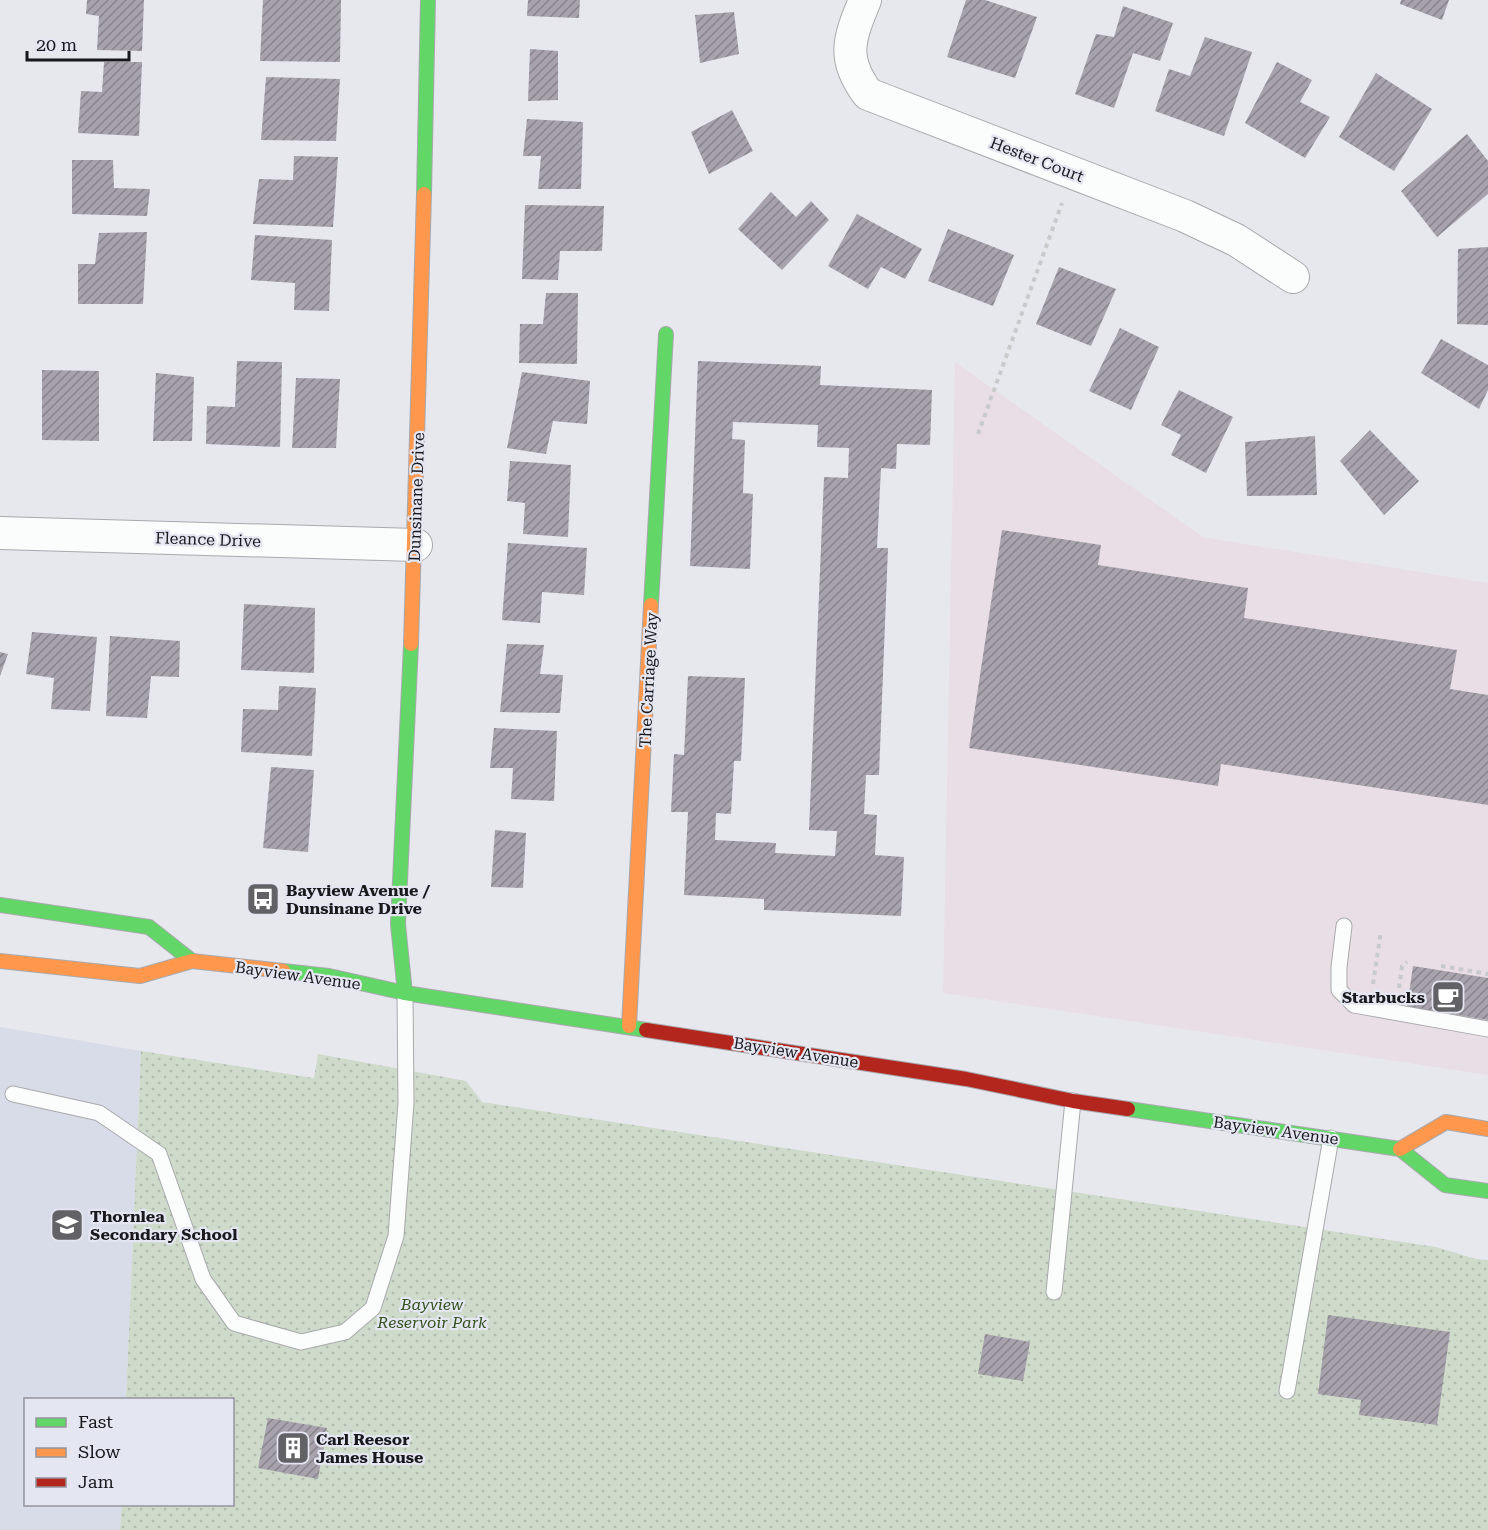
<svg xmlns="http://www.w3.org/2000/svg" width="1488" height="1530" font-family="'Roboto Serif',serif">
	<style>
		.commercial { fill: #eadee6 }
		.built { fill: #d8dbe8 }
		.park { fill: url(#park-dots) }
		.building { fill: url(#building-hatch) }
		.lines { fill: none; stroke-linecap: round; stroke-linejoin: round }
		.lane-casing { stroke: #a8a9ad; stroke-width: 17 }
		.street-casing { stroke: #a8a9ad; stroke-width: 34 }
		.fast-casing { stroke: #a8a9ad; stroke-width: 16 }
		.slow-casing { stroke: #a8a9ad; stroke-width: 16 }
		.jam-casing { stroke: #a8a9ad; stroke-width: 16 }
		.path { stroke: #c8c9cb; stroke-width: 4; stroke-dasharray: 4.5 4.5; stroke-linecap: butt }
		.lane { stroke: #fbfcfc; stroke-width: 15 }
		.street { stroke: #fbfcfc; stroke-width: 32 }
		.fast { stroke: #63d668; stroke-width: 14 }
		.slow { stroke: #ff974d; stroke-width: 14 }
		.jam { stroke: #b3261e; stroke-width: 14 }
		.labels { text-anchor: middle; stroke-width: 4.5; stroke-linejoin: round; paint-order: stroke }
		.street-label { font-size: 16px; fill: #19191d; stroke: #e4e6f1 }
		.poi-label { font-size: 16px; font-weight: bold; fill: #19191d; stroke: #e4e6f1; text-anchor: start }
		.park-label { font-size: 16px; font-style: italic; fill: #33521e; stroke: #e4e6f1 }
	</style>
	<defs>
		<pattern id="park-dots" width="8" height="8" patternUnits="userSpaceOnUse" patternTransform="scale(1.5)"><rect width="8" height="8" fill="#cedbca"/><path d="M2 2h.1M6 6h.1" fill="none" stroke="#b0bbad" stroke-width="1.8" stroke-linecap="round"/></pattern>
		<pattern id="building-hatch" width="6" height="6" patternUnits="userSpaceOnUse" patternTransform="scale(1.5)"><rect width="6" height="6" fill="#a7a2ab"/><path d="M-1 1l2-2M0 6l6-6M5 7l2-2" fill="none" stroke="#87838b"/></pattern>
	</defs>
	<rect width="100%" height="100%" fill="#e7e8ee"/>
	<path class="commercial" d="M955,362L1203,537L1488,583V1075L943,993Z"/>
	<path class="built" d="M0,1027L141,1051L126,1399L26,1400V1504L122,1505L120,1530H0Z"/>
	<path class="park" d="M141,1051L314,1078L318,1054L466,1081L482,1102L1436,1247L1476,1259L1488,1260V1530H120L122,1505L232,1504V1400L126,1399Z"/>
	<g class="building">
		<path d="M87,0H144L142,51L97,50L99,16L86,14Z"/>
		<path d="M263,0H341L340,62L260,61Z"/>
		<path d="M528,0H580L579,18L527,16Z"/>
		<path d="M966,0H985L1037,17L1015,78L947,57Z"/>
		<path d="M1401,0H1449L1442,20L1400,4Z"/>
		<path d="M1123,6L1173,23L1160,61L1133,53L1114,108L1075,94L1096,34L1114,37Z"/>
		<path d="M734,12L739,54L700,63L695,15Z"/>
		<path d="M1205,37L1252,52L1224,136L1155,111L1169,69L1190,76Z"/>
		<path d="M530,49L558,51V100L528,101Z"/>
		<path d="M104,62H142L139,136L78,133L81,91L102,92Z"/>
		<path d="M1277,62L1312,80L1300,102L1330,117L1305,158L1245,123Z"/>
		<path d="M1376,73L1432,109L1394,171L1339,137Z"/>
		<path d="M266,77L340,79L336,141L261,140Z"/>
		<path d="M732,110L753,151L709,174L691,132Z"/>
		<path d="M527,119L583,122L581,189H538L541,156H523Z"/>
		<path d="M1467,134L1488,161V194L1437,237L1401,191Z"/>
		<path d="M294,156L338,157L333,227L253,224L259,179L293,180Z"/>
		<path d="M72,160H113L114,188L150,189L147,216L72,214Z"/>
		<path d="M771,192L796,217L811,201L829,220L782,270L738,229Z"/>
		<path d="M525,205L604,206L602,251H560L558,280L522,279Z"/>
		<path d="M857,214L922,249L905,279L881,267L868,289L828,266Z"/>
		<path d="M948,229L1014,255L993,306L928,281Z"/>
		<path d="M147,232L143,304H78V264H95L99,233Z"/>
		<path d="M255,235L332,240L329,311L294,310L295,283L251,280Z"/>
		<path d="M1488,247V325L1457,324L1458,249Z"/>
		<path d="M1059,267L1116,289L1091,346L1036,324Z"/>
		<path d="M546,293H578L577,364L519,363L520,324H543Z"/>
		<path d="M1120,328L1159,347L1131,410L1089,391Z"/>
		<path d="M1441,339L1488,365V390L1479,409L1421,373Z"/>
		<path d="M237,361L282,362L280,447L206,444L207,406L235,407Z"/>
		<path d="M698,361L821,366L820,385L932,390L930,445L897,444L896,469L881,468L877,548H888L879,775H866L864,814L877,815L875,855L904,857L901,916L764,910V899L684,895L688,812H671L674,754L684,755L688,676L745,678L741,761H734L731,814L716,813L715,840L776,843L775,853L835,856L837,831L809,830L824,477L848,478L849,448L817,447L818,425L733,422L732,439L745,440L743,493L753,494L750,569L690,566Z"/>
		<path d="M42,370L99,371V441L42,440Z"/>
		<path d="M522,372L590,381L587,424L553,421L546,454L507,448Z"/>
		<path d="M156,373L194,377L192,441H153Z"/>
		<path d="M296,378L340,379L336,448H292Z"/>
		<path d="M1179,390L1233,417L1206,473L1171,455L1181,435L1161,425Z"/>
		<path d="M1370,430L1419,481L1384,515L1340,461Z"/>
		<path d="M1315,436L1317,495L1247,496L1245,442Z"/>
		<path d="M510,461L571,465L568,537L523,534L525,503L507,501Z"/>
		<path d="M1002,530L1101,545L1098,565L1248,588L1244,618L1457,650L1450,689L1488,695V805L1221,764L1218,786L969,748Z"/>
		<path d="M508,543L587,548L584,595L542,592L540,623L502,620Z"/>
		<path d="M244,604L315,608L314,673L241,670Z"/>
		<path d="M32,632L97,637L90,711L51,709L54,678L26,674Z"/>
		<path d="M110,636L180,641L179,677L151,676L147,718L106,716Z"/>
		<path d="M507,644L544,645L540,674L563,675L560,713L500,712Z"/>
		<path d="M0,652L8,654L0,676Z"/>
		<path d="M279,686L316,688L312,756L241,752L243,709L278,710Z"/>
		<path d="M494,728L557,731L554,801L511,799L513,768H490Z"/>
		<path d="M271,767L314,770L308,852L263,848Z"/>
		<path d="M495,830L526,833L523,888L491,887Z"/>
		<path d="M1413,966L1488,978V1020L1407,1007Z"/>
		<path d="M1328,1315L1450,1332L1437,1425L1359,1415L1361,1400L1318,1394Z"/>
		<path d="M985,1334L1030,1342L1023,1381L978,1374Z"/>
		<path d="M268,1418L327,1428L318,1479L258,1468Z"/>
	</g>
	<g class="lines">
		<defs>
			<g id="lane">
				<path d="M1344,926L1339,967V990L1354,1005L1488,1029"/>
				<path d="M13,1094L99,1113L159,1154L203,1279L234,1323L301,1342L345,1332L373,1308L396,1236L406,1103L405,993"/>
				<path d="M1054,1292L1073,1101"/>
				<path d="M1287,1391L1331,1138"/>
			</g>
			<g id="street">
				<path d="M865,0C849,39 841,58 868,94L1185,216L1236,240L1293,277"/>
				<path d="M0,533L416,545"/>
			</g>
			<g id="fast">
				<path d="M424,194L428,0"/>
				<path d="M651,605L666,334"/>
				<path d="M0,905L149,927L192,961"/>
				<path d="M283,971L329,976L405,993L646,1030"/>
				<path d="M405,993L398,924L411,644"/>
				<path d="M1128,1109L1400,1149L1445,1185L1488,1191"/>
			</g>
			<g id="slow">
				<path d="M411,644L424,194"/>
				<path d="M0,961L140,976L192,961L283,971"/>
				<path d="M629,1026L651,605"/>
				<path d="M1400,1149L1446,1122L1488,1129"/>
			</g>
			<path id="jam" d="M646,1030L966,1079L1073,1101L1128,1109"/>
		</defs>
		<use href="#lane" class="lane-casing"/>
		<use href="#street" class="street-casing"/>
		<use href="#fast" class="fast-casing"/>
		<use href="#slow" class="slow-casing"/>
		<use href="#jam" class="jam-casing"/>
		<g class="path">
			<path d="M978,434L1062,203"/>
			<path d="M1441,966L1488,974"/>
			<path d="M1373,984L1381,931"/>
			<path d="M1399,988L1402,966L1407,962"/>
		</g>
		<use href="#lane" class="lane"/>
		<use href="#street" class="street"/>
		<use href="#fast" class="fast"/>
		<use href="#slow" class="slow"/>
		<use href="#jam" class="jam"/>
	</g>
	<defs>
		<symbol id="bus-square" viewBox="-11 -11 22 22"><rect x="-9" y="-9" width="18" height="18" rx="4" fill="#616166" stroke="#e4e6f1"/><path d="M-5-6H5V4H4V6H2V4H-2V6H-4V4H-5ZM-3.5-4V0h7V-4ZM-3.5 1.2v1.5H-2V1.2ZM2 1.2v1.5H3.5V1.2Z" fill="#fff"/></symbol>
		<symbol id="cafe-square" viewBox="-11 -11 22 22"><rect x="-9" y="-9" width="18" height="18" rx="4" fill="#616166" stroke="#e4e6f1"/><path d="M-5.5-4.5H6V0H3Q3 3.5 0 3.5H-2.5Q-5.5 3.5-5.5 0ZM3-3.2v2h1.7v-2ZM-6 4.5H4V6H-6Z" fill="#fff"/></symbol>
		<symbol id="school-square" viewBox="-11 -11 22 22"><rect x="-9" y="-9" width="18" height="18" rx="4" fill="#616166" stroke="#e4e6f1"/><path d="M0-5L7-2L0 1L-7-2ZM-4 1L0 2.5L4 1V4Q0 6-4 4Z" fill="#fff"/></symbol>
		<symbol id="building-square" viewBox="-11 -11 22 22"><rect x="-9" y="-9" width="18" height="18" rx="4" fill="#616166" stroke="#e4e6f1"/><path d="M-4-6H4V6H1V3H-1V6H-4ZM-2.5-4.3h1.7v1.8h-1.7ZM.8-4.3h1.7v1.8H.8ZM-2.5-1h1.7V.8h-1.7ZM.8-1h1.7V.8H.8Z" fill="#fff"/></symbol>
	</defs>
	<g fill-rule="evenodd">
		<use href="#bus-square" x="244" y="880" width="38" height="38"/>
		<use href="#cafe-square" x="1429" y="978" width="38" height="38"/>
		<use href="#school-square" x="48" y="1206" width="38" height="38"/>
		<use href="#building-square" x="274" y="1429" width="38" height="38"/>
	</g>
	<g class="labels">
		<g class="street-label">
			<text transform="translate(1037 159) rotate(21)" y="6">Hester Court</text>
			<text transform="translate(416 497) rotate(-88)" y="6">Dunsinane Drive</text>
			<text transform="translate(208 539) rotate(2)" y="6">Fleance Drive</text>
			<text transform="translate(648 680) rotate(-87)" y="6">The Carriage Way</text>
			<text transform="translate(298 975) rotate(8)" y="6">Bayview Avenue</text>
			<text transform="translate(796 1052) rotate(9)" y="6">Bayview Avenue</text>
			<text transform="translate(1276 1130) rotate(8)" y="6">Bayview Avenue</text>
		</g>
		<g class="poi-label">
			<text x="286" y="896">Bayview Avenue /<tspan x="286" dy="18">Dunsinane Drive</tspan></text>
			<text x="1425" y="1003" text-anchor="end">Starbucks</text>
			<text x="90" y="1222">Thornlea<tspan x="90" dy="18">Secondary School</tspan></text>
			<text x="316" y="1445">Carl Reesor<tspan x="316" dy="18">James House</tspan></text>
		</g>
		<g class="park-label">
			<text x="432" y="1310">Bayview<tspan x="432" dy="18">Reservoir Park</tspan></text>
		</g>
	</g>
	<rect x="24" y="1398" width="210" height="108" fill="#e4e6f1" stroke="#93949c" stroke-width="1.5"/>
	<rect x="36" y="1418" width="30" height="9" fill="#63d668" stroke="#93949c" stroke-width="1.5"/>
	<text x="78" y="1428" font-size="18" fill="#19191d">Fast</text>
	<rect x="36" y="1448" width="30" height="9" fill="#ff974d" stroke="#93949c" stroke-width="1.5"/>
	<text x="78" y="1458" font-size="18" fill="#19191d">Slow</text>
	<rect x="36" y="1478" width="30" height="9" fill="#b3261e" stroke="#93949c" stroke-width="1.5"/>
	<text x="78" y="1488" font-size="18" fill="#19191d">Jam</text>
	<path d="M27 51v9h102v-9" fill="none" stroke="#19191d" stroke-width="3"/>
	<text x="36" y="51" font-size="18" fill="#19191d" stroke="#e4e6f1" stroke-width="4.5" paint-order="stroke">20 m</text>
</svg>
